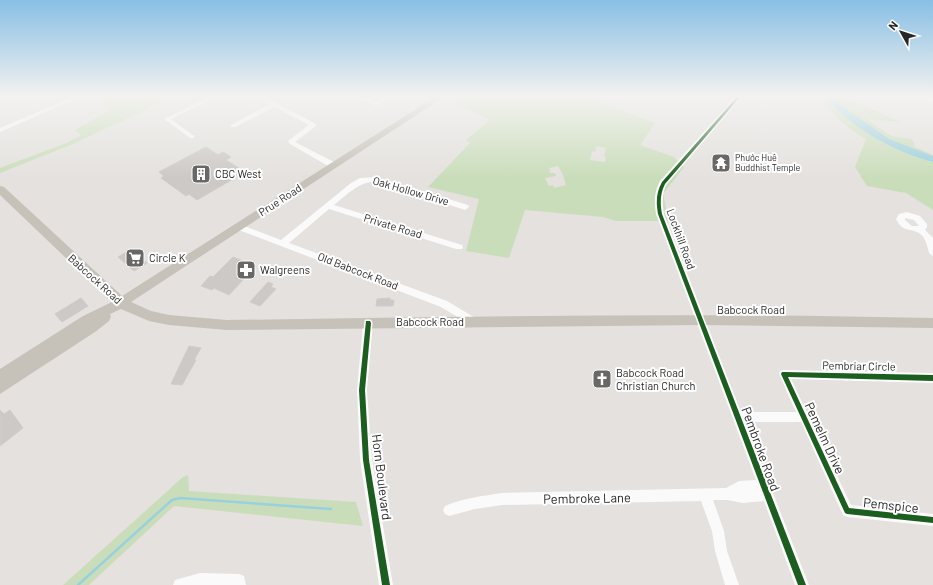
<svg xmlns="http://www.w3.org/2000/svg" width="933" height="585" font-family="Barlow,sans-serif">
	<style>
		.green { fill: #caddba; fill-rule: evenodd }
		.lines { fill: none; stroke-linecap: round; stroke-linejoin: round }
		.stream { stroke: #99d0de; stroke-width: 2.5 }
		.river { fill: #99d0de; fill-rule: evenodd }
		.building { fill: #ccc9c7; stroke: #cfcdca }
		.minor { fill: #fbfafa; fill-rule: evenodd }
		.major { fill: #c6c2b9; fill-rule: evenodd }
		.cycleway-casing { stroke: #fff; stroke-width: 3 }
		.cycleway { fill: #1b5e20; fill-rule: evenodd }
		.labels { text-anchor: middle; stroke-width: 4; stroke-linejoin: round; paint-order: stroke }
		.far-poi-label { font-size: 9px; fill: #272727; stroke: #fff; text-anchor: start }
		.poi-label { font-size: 11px; fill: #272727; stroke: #fff; text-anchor: start }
		.street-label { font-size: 11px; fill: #272727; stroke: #fff }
		.near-street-label { font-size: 13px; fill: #272727; stroke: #fff }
	</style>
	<rect width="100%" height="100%" fill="#e4e1de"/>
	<g class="green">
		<path d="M90,97H165L168,99L73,144L0,173V168L69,142L81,135L75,130L110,110Z"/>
		<path d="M448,97H588L655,123L640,145L674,157L684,167L663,194L669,221H616L603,217L525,210L509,258L466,251L479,199L428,187L470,143L466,140L490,120L445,98ZM596,146L606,148L604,157H606L605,162L590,160L592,151L595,152ZM558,166L563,175L566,185L554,188L553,185L549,186L545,178L556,176L555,173H550L549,168Z"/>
		<path d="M821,97H844L901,122L867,119L891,136L912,139L915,147L933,155V210L906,193L867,186L855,167L866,139C843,125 835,118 821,97Z"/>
		<path d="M188,475L189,491L356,502L363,526L174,506L89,585H63L183,477Z"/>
	</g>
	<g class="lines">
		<path class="stream" d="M78,585L172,500L180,498L331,509"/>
		<path class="river" d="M826,97H834L849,111L889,139L933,156V162C897,153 849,127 826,97Z"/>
	</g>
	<g class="building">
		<path d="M206,147L218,155L223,152L231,157L226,160L245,172L197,200L189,194L186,196L161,178L164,176L159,172Z"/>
		<path d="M131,249L147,263L134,271L118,257Z"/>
		<path d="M233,257L256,266L229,295L214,288L212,290L201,286L210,276L213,277Z"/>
		<path d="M268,282L273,284L271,287L276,289L260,306L250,302Z"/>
		<path d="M81,298L88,306L62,322L55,314Z"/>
		<path d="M390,298V300H394L393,306H376L377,299Z"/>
		<path d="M189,346L201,348L194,360H196L182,385L171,384Z"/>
		<path d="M0,410L4,414L10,410L23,428L0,446Z"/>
	</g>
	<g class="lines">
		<g class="minor">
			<path d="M73,97H80L0,132V128Z"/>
			<path d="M209,97H216L171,119L194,136V138H190L164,119Z"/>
			<path d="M258,97H265L316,124V126L295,142L336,163V167H330L290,144L288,141L289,140L309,125L275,107L235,127H231V125L270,104Z"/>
			<path d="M358,97H365L376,102L384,97H391L376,106Z"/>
			<path d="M735,97H741L666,184C662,194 662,203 664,214L741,412H796L779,374L780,371L784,370L933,373V383L791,379L851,505L933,514V526L847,517L843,515L801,422H745L809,585H795L764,501L743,503L727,500H713L724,531L727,551L739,585H725L715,551L712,531L701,501L502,505L475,509L449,516L445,514L443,510L445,506C463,498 483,496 502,493L726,488L739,481L756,480L656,214C654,202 654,192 660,181Z"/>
			<path d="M916,97L933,98V102L917,98Z"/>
			<path d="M376,177L468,205L469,207L465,210L376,181C357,183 348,194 334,205L462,245L463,247L462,249H456L329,209L289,243L447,301L477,319L479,322L477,325H471L441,307L236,229L235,227L239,224L281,240L351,183L360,178Z"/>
			<path d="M907,212L920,216L927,224V227L925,230L933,238V256L929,253C927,245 925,235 917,232C906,228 902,231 896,219L899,214ZM905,218L914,220L919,226H912L905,220Z"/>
			<path d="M368,319L371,320L373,323L367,390L372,460L393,585H379L360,460L357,390L363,323L365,320Z"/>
			<path d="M200,573L239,574L244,576L246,585H173L175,580Z"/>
		</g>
		<path class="major" d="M435,97H444L131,302L151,311L169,315L227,320C462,317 698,312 933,318V328L701,325L227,330L169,325L149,321L121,309L110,314L111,317L109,321L95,332L0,394V369L83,316L112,302L0,195V186L4,187L122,296Z"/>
		<defs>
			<g id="cycleway">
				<path d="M737,97H740L665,184C660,194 660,203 662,214L806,585H798L658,214C656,202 656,193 662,182Z"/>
				<path d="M366,321H370L371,323L365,390L369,460L390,585H382L363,460L359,390Z"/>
				<path d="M782,372H784L933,375V381L788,377L849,508L933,517V523L847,514L845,513L781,374Z"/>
			</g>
		</defs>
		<use href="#cycleway" class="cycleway-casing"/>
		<use href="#cycleway" class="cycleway"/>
	</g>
	<linearGradient id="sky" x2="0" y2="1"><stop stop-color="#88bfe4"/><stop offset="0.54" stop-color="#f3f2f0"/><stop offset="1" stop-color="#f3f2f0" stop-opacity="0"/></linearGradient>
	<rect width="933" height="178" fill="url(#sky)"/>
	<defs>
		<symbol id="temple-square" viewBox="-11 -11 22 22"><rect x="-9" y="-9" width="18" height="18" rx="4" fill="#696867" stroke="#fff"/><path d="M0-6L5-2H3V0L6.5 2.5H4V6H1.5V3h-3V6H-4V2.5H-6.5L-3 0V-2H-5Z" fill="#fff"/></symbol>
		<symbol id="building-square" viewBox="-11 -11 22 22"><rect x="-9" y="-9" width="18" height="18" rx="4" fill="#696867" stroke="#fff"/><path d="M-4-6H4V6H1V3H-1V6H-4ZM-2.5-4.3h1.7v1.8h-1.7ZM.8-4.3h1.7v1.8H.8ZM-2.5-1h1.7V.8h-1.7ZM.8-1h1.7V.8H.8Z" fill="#fff"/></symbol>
		<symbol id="supermarket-square" viewBox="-11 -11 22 22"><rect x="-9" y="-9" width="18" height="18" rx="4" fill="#696867" stroke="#fff"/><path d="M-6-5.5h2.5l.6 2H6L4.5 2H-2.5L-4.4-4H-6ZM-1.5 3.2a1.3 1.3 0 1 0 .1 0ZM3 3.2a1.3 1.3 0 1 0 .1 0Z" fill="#fff"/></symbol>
		<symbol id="pharmacy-square" viewBox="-11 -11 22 22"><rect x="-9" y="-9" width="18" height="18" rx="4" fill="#696867" stroke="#fff"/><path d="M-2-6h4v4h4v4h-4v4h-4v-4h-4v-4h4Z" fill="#fff"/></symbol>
		<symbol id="church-square" viewBox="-11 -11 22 22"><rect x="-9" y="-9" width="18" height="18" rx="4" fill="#696867" stroke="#fff"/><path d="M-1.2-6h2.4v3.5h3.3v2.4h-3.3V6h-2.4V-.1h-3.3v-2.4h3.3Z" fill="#fff"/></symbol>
	</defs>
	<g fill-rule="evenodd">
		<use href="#temple-square" x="710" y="152" width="22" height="22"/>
		<use href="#building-square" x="190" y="163" width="22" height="22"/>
		<use href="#supermarket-square" x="124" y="247" width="22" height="22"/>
		<use href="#pharmacy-square" x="235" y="259" width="22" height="22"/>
		<use href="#church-square" x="591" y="368" width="22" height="22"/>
	</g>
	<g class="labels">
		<g class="far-poi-label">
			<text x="735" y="161">Phước Huệ<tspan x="735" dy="10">Buddhist Temple</tspan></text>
		</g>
		<g class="poi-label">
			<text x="215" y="178">CBC West</text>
			<text x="149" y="262">Circle K</text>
			<text x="260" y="274">Walgreens</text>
			<text x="616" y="377">Babcock Road<tspan x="616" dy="13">Christian Church</tspan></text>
		</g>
		<g class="street-label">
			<text transform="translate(411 191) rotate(16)" y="4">Oak Hollow Drive</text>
			<text transform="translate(280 200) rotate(-33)" y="4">Prue Road</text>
			<text transform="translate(393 226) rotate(17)" y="4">Private Road</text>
			<text transform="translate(681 239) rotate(70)" y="4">Lockhill Road</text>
			<text transform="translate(358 271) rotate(21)" y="4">Old Babcock Road</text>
			<text transform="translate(95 279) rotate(42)" y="4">Babcock Road</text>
			<text x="751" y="314">Babcock Road</text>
			<text x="430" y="326">Babcock Road</text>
			<text transform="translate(859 366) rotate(1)" y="4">Pembriar Circle</text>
		</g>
		<g class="near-street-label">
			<text transform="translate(825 438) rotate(65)" y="5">Pemelm Drive</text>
			<text transform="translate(761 449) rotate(70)" y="5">Pembroke Road</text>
			<text transform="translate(382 477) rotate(83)" y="5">Horn Boulevard</text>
			<text transform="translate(587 498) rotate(-1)" y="5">Pembroke Lane</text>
			<text transform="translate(891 505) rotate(6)" y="5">Pemspice</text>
		</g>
	</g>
	<g transform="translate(901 32) rotate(309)" stroke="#ffffff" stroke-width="3" paint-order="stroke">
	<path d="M0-3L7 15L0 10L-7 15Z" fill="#272727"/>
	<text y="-6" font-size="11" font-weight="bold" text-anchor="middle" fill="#272727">N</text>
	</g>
</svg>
